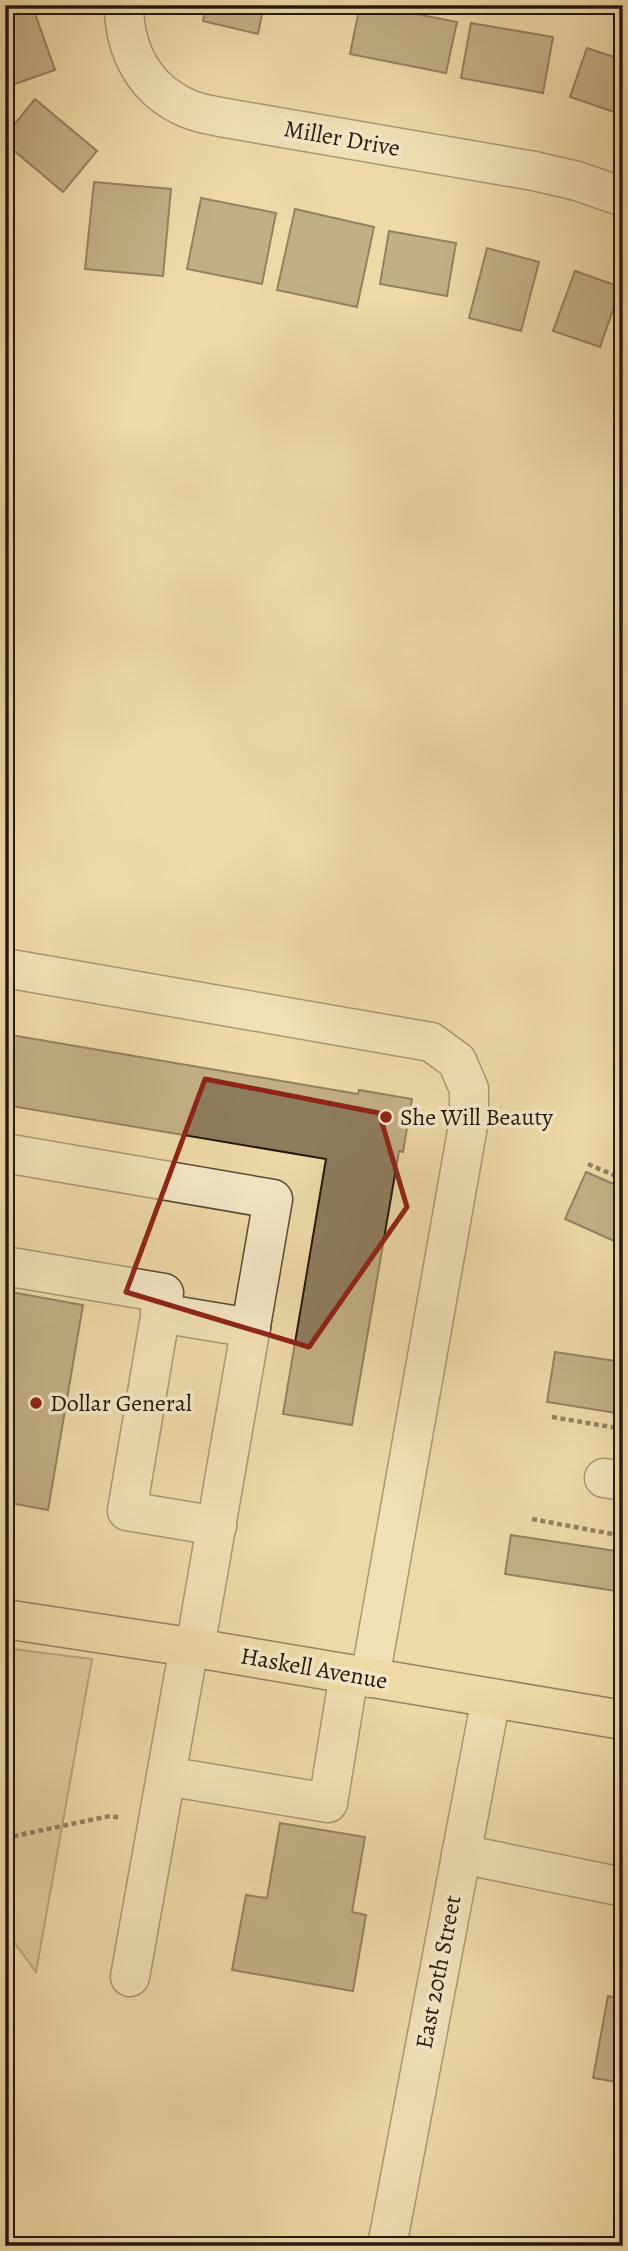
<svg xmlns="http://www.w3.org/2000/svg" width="628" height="2251" font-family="Alegreya,serif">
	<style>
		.green { fill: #ccb88d; stroke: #79684e; stroke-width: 2 }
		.building { fill: #8e7c5e; stroke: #26180f; stroke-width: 2 }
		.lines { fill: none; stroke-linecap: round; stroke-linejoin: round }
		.minor-casing { stroke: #584835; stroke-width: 41 }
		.major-casing { stroke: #26180f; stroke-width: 41 }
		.path { stroke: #26180f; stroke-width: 4.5; stroke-dasharray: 5 3.5; stroke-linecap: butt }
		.minor { stroke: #f4e6c6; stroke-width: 38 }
		.major { stroke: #eed9a7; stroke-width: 38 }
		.marked { fill: none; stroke: #8f2418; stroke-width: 5; stroke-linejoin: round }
		.poi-dot { fill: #8f2418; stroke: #f4e6c6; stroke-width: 2.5 }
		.labels { text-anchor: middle; stroke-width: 7; stroke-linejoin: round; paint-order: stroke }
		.street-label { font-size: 24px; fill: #26180f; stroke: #f4e6c6 }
		.poi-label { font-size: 24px; fill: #26180f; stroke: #f4e6c6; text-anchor: start }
	</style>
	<rect width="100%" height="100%" fill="#eed9a7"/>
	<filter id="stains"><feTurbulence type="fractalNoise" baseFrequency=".00286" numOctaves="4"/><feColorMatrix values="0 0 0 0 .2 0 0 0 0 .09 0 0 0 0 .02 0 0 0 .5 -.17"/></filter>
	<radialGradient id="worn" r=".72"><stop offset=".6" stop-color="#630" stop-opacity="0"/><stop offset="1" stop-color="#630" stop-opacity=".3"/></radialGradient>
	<path class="green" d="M5,1648L92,1659L36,1972L5,1930Z"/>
	<g class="building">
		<path d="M5,5H32L55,70L9,86L5,75Z"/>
		<path d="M206,5H264L258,34L203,21Z"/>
		<path d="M360,5H371L457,22L446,73L350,54Z"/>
		<path d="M471,23L553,37L543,93L461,78Z"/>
		<path d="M587,48L623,60V115L570,97Z"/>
		<path d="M35,99L97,151L63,192L5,143V136Z"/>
		<path d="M94,182L171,189L163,276L85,269Z"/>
		<path d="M201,198L276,213L262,284L187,269Z"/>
		<path d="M295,209L374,227L357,307L277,290Z"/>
		<path d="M389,231L456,243L447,296L380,284Z"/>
		<path d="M487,248L539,262L521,331L469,318Z"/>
		<path d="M575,271L621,287L600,347L553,331Z"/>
		<path d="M5,1034L358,1094L359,1090L412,1099L403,1152L399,1151L352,1425L283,1414L326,1159L5,1105Z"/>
		<path d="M586,1172L623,1188V1245L565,1219Z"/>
		<path d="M5,1291L83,1305L48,1510L5,1502Z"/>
		<path d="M555,1352L623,1362V1414L547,1402Z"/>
		<path d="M511,1535L623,1552V1592L505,1574Z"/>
		<path d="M280,1823L365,1837L352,1912L366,1915L353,1991L232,1970L246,1895L267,1898Z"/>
		<path d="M608,1996L623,1999V2083L593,2078Z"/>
	</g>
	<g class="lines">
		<defs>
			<g id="minor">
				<path d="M124,5C124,51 145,91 189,109C198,113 210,115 220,117L534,171L577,181L623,197"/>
				<path d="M5,968L431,1042L457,1061L469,1089V1120L370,1678"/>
				<path d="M5,1153L273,1199L195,1648"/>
				<path d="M5,1266L164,1293L127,1511L217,1526"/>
				<path d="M160,1313L251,1328"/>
				<path d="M604,1478L623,1481"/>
				<path d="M166,1776L328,1803L349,1674"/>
				<path d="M461,1854L623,1887"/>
				<path d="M130,1977L189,1647"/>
				<path d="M387,2246L491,1698"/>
			</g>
			<path id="major" d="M5,1619L189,1647L623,1720"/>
		</defs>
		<use href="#minor" class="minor-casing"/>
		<use href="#major" class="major-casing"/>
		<g class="path">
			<path d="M588,1164L623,1179"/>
			<path d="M552,1417L623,1429"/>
			<path d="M532,1519L623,1536"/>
			<path d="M5,1838L110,1816L121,1818"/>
		</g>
		<use href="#minor" class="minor"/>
		<use href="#major" class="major"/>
	</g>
	<path d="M0 0H628V2251H0ZM205,1079L379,1113L407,1207L309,1347L126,1292Z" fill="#eed9a7" fill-opacity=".55" fill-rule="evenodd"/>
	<path class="marked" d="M205,1079L379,1113L407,1207L309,1347L126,1292Z"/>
	<g class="poi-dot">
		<circle cx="386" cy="1117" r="7"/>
		<circle cx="36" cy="1403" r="7"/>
	</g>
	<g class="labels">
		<g class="street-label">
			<text transform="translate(342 138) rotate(10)" y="8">Miller Drive</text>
			<text transform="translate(314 1668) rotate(10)" y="8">Haskell Avenue</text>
			<text transform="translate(438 1972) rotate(-79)" y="8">East 20th Street</text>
		</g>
		<g class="poi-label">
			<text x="400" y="1125">She Will Beauty</text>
			<text x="50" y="1411">Dollar General</text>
		</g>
	</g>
	<rect width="628" height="2251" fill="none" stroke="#eed9a7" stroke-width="28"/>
	<rect x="7" y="7" width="614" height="2237" fill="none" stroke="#26180f" stroke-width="3.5"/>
	<rect x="14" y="14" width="600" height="2223" fill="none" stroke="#26180f" stroke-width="2"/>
	<rect width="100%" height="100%" filter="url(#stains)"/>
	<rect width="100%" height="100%" fill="url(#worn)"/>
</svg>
